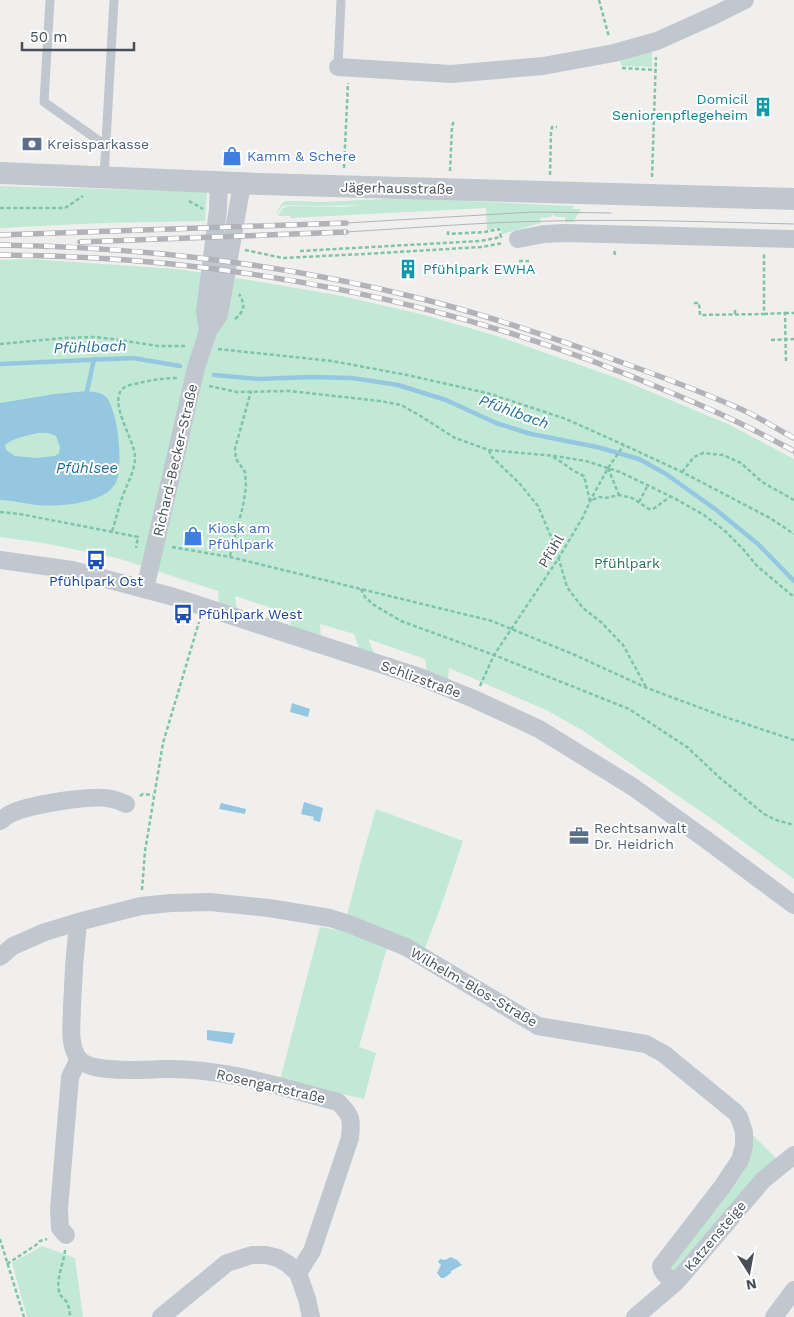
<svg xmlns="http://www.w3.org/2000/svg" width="794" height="1317" font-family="'Work Sans',sans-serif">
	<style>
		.green { fill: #c2e9d6 }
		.water { fill: #95c7e0; fill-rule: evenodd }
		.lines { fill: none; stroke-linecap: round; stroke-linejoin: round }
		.stream { stroke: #95c7e0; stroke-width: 4.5 }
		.path { stroke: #7fc3aa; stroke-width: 2.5; stroke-dasharray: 4 2.5; stroke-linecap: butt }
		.service { stroke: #c1c7cf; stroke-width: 9 }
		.minor { stroke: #c1c7cf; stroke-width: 18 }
		.tertiary { stroke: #c1c7cf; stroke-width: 22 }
		.tram { stroke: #b1b3b8; stroke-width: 1 }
		.rail-casing { stroke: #b1b3b8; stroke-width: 5.5 }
		.rail { stroke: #fff; stroke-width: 4; stroke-dasharray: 11; stroke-linecap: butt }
		.labels { text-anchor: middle; stroke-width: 4; stroke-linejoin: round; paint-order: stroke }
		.culture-label { font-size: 14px; fill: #0d838f; stroke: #fff; text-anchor: end }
		.service-label { font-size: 14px; fill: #4e5e75; stroke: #fff; text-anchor: start }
		.shop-label { font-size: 14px; fill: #366cbe; stroke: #fff; text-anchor: start }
		.street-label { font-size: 14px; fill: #494f59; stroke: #fff }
		.park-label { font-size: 14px; fill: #237254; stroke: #fff }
		.transit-label { font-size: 14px; fill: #164399; stroke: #fff }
		.water-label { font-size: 15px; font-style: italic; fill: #1e6e97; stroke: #fff }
	</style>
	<rect width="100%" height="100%" fill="#f1efee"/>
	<g class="green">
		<path d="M652,44V67L622,66L618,56Z"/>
		<path d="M0,186L207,192L205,221L103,223L0,228Z"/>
		<path d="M403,198L573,206V209H581L573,222H565V217H555L554,215H551V217L540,218L541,223L502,234L500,227L487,230L486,208L291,218L290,216H278L282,209L287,206L339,207L365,205L313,206L288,205L283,206L277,213H276L283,202L287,201L324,202Z"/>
		<path d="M30,259L177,269L249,280L337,295L421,314L497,336L620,379L728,424L794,459V879L719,824L582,730L546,710L449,668L448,679L427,671L425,659L368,639L374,653L359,648L354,634L320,624L321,636L291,626L289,614L235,596L237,610L219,604L218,591L117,558L43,543L0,537V260Z"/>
		<path d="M376,809L463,841L441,906L425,948L347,915L361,861Z"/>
		<path d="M320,927L356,933L388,944L359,1047L376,1053L364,1099L280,1080Z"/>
		<path d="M753,1135L777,1159L678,1272L673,1271L672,1264L749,1155Z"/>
		<path d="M42,1246L75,1258L83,1317H27L12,1263Z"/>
	</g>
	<g class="water">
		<path d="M87,391C93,392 101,392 105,396C118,407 123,464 117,480C115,487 107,493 101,496C84,504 57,507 38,505C25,504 13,500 0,500V403L55,394ZM38,433H48L56,436L60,447L59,453L55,456L37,458L15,456L6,450L5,445C15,437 26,436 38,433Z"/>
		<path d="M292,703L310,709L308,717L290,712Z"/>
		<path d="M304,802L323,808L320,822L313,820L314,817L301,814Z"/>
		<path d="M221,803L246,809L245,814L219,809Z"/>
		<path d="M207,1030L235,1033L232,1044L207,1040Z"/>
		<path d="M451,1257L457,1260L462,1265L451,1271V1273L444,1278H441L437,1273L441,1265L438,1262L440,1259L445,1260Z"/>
	</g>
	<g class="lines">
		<g class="stream">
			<path d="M0,364L133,358L180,366"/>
			<path d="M214,375L258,379L310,377L352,378L398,385L446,400L496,423L531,434L597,447L639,459L666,474L715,509L758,544L794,581"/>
			<path d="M87,391L94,359"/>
		</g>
		<g class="path">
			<path d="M599,0L609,37"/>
			<path d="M622,68L656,70"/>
			<path d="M344,168L348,83"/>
			<path d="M450,171L452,127L453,123L456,122"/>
			<path d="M550,175L551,133L552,127H557"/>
			<path d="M652,177L656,57"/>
			<path d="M189,201L203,209"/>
			<path d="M0,208H65L83,196"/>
			<path d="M245,250L283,258L364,254L481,247L503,243"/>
			<path d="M300,251L480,241L501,237L499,229L485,232L448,234V230"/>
			<path d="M614,251L616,257"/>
			<path d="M519,261H529"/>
			<path d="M694,303H699L700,315L764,314V254"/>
			<path d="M735,310V315"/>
			<path d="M785,313H794"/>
			<path d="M764,314L785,313L786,363"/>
			<path d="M235,319C244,312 246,305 239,294"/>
			<path d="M771,340L794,339"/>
			<path d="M0,344L64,338L94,337L113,339L158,346H187"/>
			<path d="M218,349L332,361L407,375L487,393L566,419L624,445L682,472L770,518L794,534"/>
			<path d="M209,386L237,392L289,391L380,401L401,405L419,415L455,438L489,450L555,456L586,461L620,472L674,498L704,515L725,531L743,549L757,566L794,597"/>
			<path d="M489,450L491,456L520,484L538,506L555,546L567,587L582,607L602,623L623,645L646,687"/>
			<path d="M553,457C564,463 572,471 584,476L590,501L599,497L606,498L619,495L632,498L649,509H653L670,497"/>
			<path d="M608,468L619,495"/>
			<path d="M682,472L694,457L703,453L723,455L741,463L762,482L794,500"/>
			<path d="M639,502L648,485"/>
			<path d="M0,512L20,514L138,537L136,548"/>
			<path d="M112,531C116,520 118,509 122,498C126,486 135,471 135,458C136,441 105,399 125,387C128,385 135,384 139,383C152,380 164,378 177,378"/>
			<path d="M172,547L230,557L492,621L575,655L647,688L725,717L794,740"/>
			<path d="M230,556L243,506L246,487L245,472L236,459L235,449L251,391"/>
			<path d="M361,589L365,597L374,605L401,621L494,655L629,709L687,747L720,778L764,814L776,820L794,825"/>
			<path d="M480,686L494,655L558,559L583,517L590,501L608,468L624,445"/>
			<path d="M140,796L143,794L153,795"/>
			<path d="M142,890L145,851L163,743L199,622"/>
			<path d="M0,1239L24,1317"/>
			<path d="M65,1250C64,1263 56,1278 59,1291C60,1296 63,1298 66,1301C69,1306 70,1312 70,1317"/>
			<path d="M7,1264L36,1245L40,1241L47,1239"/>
		</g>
		<g class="service">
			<path d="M50,0L44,102L105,145"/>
			<path d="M338,67L341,0"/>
			<path d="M104,177L114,0"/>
		</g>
		<g class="minor">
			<path d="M338,67L451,74L543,66L614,53L657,41L715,15L745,0"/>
			<path d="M518,239L544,234L566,233L794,239"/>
			<path d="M208,331L205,312L218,210L219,183"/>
			<path d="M0,560L72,570L174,597L420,677L474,699L539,729L633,787L708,841L794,905"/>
			<path d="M145,589L196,368L208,331L219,315L242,184"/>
			<path d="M0,821C3,819 6,816 10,814C28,805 92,794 112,799C117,800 122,802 126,804"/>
			<path d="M78,922C75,950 73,978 72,1006C72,1023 68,1043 78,1058C90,1075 147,1069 167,1069C225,1068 282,1088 338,1102C352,1116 352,1119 350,1138L312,1251L298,1273"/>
			<path d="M0,957L13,946L45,932L78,922L141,906L171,903L210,902L269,908L330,918L349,924L406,947L538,1026L646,1044L664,1054L735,1112L739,1117L744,1132V1146L740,1160L722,1187L661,1266C662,1274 669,1278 675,1283"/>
			<path d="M66,1235L60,1228L59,1209L70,1077L79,1059"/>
			<path d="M161,1317L227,1263L252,1255H266L278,1258L288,1264L298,1273L307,1299L311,1317"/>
			<path d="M635,1317L675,1283L684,1273L763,1180L794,1155"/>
			<path d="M774,1317L794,1290"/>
		</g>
		<path class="tertiary" d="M0,173L260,184L794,199"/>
		<g class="tram">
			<path d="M346,223L533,212L611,213"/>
			<path d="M346,232C414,228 483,222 551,221C632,219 713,222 794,224"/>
		</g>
		<defs>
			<g id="rail">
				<path d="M0,235L346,223"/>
				<path d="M80,242L346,232"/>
				<path d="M0,245C143,247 284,264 422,299C476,312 529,330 581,348C633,366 685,385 736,407C756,415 775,428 794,438"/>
				<path d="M0,255C231,256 462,302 674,394C693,402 713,410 731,419C753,429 773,440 794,451"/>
			</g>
		</defs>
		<use href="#rail" class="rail-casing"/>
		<use href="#rail" class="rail"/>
	</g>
	<defs>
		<symbol id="building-bare" viewBox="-9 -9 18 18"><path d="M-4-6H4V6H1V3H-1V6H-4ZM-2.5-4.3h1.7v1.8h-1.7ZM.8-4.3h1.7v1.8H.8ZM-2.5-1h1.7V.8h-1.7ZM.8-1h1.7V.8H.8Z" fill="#0f9aa8" stroke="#fff" stroke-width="2.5" paint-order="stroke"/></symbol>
		<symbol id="bank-bare" viewBox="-9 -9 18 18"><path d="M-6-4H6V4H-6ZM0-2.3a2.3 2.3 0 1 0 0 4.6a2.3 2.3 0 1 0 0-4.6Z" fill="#5c6f8a" stroke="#fff" stroke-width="2.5" paint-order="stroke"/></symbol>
		<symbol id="shop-bare" viewBox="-9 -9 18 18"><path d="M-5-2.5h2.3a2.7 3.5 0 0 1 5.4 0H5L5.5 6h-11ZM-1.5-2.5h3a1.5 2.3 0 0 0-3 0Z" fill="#3f7fe0" stroke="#fff" stroke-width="2.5" paint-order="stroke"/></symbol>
		<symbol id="bus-bare" viewBox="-9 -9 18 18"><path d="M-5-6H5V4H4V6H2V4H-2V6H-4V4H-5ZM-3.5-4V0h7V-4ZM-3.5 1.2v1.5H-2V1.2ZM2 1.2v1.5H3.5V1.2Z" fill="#1a4fb4" stroke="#fff" stroke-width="2.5" paint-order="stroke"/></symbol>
		<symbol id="office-bare" viewBox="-9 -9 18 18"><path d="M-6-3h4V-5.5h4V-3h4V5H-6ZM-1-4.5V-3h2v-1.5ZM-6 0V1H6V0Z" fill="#5c6f8a" stroke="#fff" stroke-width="2.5" paint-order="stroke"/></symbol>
	</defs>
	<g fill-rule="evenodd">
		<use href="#building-bare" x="749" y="93" width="28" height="28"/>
		<use href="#bank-bare" x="18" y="130" width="28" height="28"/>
		<use href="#shop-bare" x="218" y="142" width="28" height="28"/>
		<use href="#building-bare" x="394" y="255" width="28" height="28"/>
		<use href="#shop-bare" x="179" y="522" width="28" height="28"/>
		<use href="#bus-bare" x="82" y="546" width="28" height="28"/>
		<use href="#bus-bare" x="169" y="600" width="28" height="28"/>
		<use href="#office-bare" x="565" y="822" width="28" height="28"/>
	</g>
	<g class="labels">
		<g class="culture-label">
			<text x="748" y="104">Domicil<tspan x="748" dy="16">Seniorenpflegeheim</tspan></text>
			<text x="423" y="274" text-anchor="start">Pfühlpark EWHA</text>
		</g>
		<g class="service-label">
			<text x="47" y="149">Kreissparkasse</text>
			<text x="594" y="833">Rechtsanwalt<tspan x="594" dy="16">Dr. Heidrich</tspan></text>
		</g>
		<g class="shop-label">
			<text x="247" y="161">Kamm &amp; Schere</text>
			<text x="208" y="533">Kiosk am<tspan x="208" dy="16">Pfühlpark</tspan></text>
		</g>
		<g class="street-label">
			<text transform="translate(397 188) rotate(1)" y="5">Jägerhausstraße</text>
			<text transform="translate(175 460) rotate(-77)" y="5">Richard-Becker-Straße</text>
			<text transform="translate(551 551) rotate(-59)" y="5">Pfühl</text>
			<text transform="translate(421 679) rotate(20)" y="5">Schlizstraße</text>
			<text transform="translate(474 987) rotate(30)" y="5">Wilhelm-Blos-Straße</text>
			<text transform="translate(271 1086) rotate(13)" y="5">Rosengartstraße</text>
			<text transform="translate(715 1236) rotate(-50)" y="5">Katzensteige</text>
		</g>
		<g class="park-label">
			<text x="627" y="568">Pfühlpark</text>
		</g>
		<g class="transit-label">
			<text x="96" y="586">Pfühlpark Ost</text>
			<text x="198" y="619" text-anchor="start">Pfühlpark West</text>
		</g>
		<g class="water-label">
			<text transform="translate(90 347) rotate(-2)" y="5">Pfühlbach</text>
			<text transform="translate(514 412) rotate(20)" y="5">Pfühlbach</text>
			<text x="87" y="473">Pfühlsee</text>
		</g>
	</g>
	<g transform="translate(749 1272) rotate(169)" stroke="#ffffff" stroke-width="4" paint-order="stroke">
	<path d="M0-4L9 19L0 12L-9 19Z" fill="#494f59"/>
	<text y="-8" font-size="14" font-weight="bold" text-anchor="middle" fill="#494f59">N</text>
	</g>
	<path d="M22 42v8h112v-8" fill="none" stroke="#494f59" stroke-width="2.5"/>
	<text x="30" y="42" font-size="15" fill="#494f59" stroke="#ffffff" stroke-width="4" paint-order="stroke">50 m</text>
</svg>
